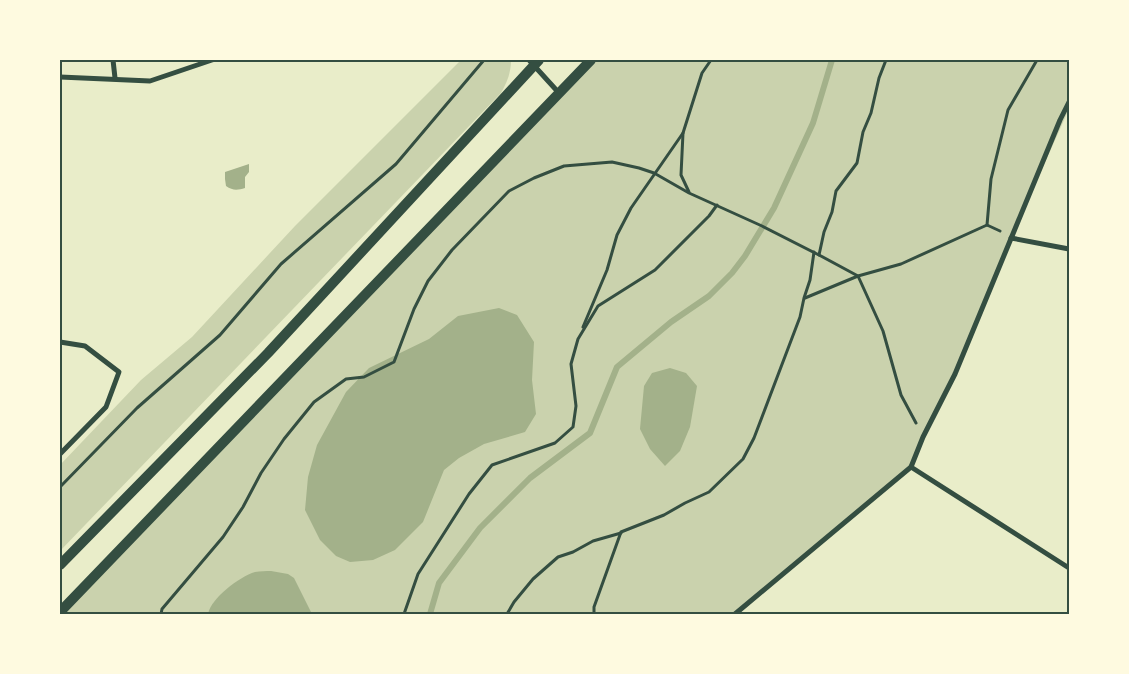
<svg xmlns="http://www.w3.org/2000/svg" width="1129" height="674" font-family="'DejaVu Sans',sans-serif">
	<style>
		.green { fill: #cad2ad }
		.water { fill: #a3b18a }
		.lines { fill: none; stroke-linecap: round; stroke-linejoin: round }
		.stream { stroke: #a3b18a; stroke-width: 6 }
		.path { stroke: #344e41; stroke-width: 3 }
		.minor { stroke: #344e41; stroke-width: 5 }
		.secondary { stroke: #344e41; stroke-width: 10 }
		.neatline { fill: none; stroke: #344e41; stroke-width: 2 }
	</style>
	<rect width="100%" height="100%" fill="#e9edc9"/>
	<g class="green">
		<path d="M461,60H511C511,73 507,82 501,93L60,551V465L141,380L192,337L295,226Z"/>
		<path d="M591,60H1069V109L1011,238L955,374L911,467L735,614H60Z"/>
	</g>
	<g class="water">
		<path d="M249,164V172L245,177V188C238,190 233,191 226,186L225,179V172Z"/>
		<path d="M499,308L517,315L534,342L532,380L536,414L525,432L484,444L459,458L444,470L423,522L395,550L373,560L350,562L336,556L320,540L305,510L308,477L317,445L346,392L369,368L429,339L458,316Z"/>
		<path d="M670,368L686,373L697,386L690,427L680,451L665,466L650,449L640,429L644,386L652,373Z"/>
		<path d="M271,571L288,574L294,578L312,614H208C211,598 239,577 255,572C260,571 266,571 271,571Z"/>
	</g>
	<g class="lines">
		<path class="stream" d="M430,614L439,583L480,528L530,478L590,433L617,367L671,322L709,296L732,273L745,256L774,208L813,123L832,60"/>
		<g class="path">
			<path d="M689,192L681,175L683,133L702,73L711,60"/>
			<path d="M987,225L991,179L1008,110L1037,60"/>
			<path d="M819,255L858,276L883,331L901,395L916,423"/>
			<path d="M805,298L858,276L901,264L987,225L1000,231"/>
			<path d="M583,327L607,270L617,235L631,208L683,133"/>
			<path d="M60,487L137,408L220,335L281,264L396,164L484,60"/>
			<path d="M161,614L162,609L223,537L243,507L261,473L284,439L314,402L346,379L364,377L394,362L414,309L428,281L452,250L509,191L534,178L564,166L612,162L639,168L654,173L689,193L762,226L819,255L824,232L832,212L836,191L857,163L863,132L871,113L879,78L886,60"/>
			<path d="M404,614L418,574L469,494L492,465L555,443L573,427L576,406L571,364L578,339L598,306L655,270L709,216L717,205"/>
			<path d="M507,614L514,602L533,579L558,557L573,552L593,541L621,533"/>
			<path d="M594,614V607L621,532L664,515L685,503L709,492L743,459L754,438L800,317L804,298L810,280L814,252"/>
		</g>
		<g class="minor">
			<path d="M113,60L115,78"/>
			<path d="M529,60L559,93"/>
			<path d="M60,77L150,81L212,60"/>
			<path d="M1011,238L1069,249"/>
			<path d="M60,342L85,346L119,372L106,407L60,454"/>
			<path d="M911,467L1069,568"/>
			<path d="M735,614L911,467L923,437L955,374L1060,120L1069,102"/>
		</g>
		<g class="secondary">
			<path d="M60,565L268,353L539,60"/>
			<path d="M60,612L591,60"/>
		</g>
	</g>
	<rect width="1129" height="674" fill="none" stroke="#fefae0" stroke-width="122"/>
	<rect x="61" y="61" width="1007" height="552" class="neatline"/>
</svg>
